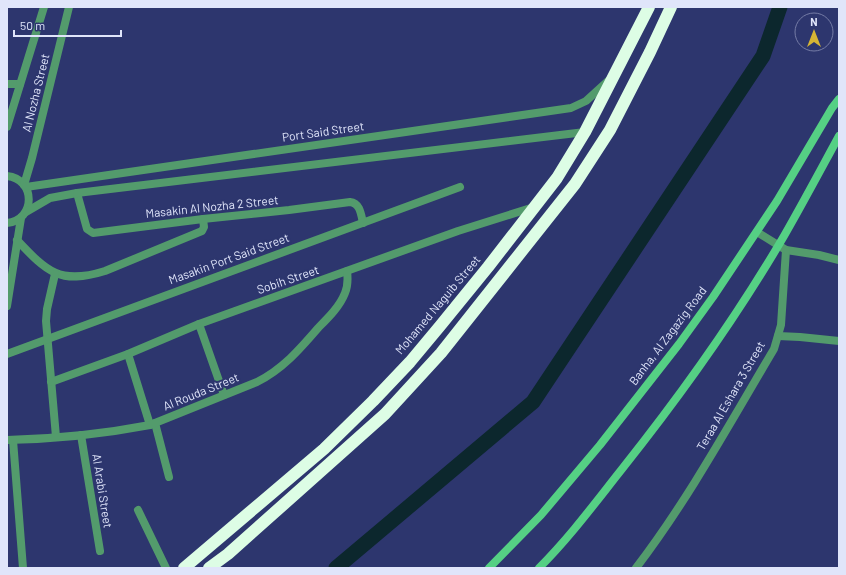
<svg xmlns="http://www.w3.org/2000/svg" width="846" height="575" font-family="Barlow,sans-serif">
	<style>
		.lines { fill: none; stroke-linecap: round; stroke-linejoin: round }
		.canal { stroke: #0c272d; stroke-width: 15 }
		.lane { stroke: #539b6c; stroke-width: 8 }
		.street { stroke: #539b6c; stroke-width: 8 }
		.secondary { stroke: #55d084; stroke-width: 8 }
		.highway { stroke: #ddfde5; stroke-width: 12 }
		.labels { text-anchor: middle; stroke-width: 4; stroke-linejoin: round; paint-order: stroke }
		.street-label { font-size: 12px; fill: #e0e5fa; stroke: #2d366e }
	</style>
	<rect width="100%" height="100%" fill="#2d366e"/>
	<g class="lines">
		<path class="canal" d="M336,568L533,402L763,56L780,7"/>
		<g class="lane">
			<path d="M786,250L819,255L839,260"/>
			<path d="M778,336L800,337L839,341"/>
			<path d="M138,510L166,568"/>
		</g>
		<g class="street">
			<path d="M7,84H20"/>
			<path d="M7,127L44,7"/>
			<path d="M7,176C36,179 36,220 7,223"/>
			<path d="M24,185L32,158L69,7"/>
			<path d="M26,187L571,108L586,101L608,81"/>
			<path d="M77,193L87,229L93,233L203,219L289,210L350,202C360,203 361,214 363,223"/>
			<path d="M26,212L50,198L77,193L585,132"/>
			<path d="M17,240C47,272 60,285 105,271L202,231L204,227L203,219"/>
			<path d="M55,274L47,309L46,321L56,437"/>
			<path d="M7,306L21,218"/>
			<path d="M199,324L224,395"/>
			<path d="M7,354L460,187"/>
			<path d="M128,354L150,425"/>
			<path d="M51,382L128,354L199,324L458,231L534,207"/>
			<path d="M155,423L169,477"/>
			<path d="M81,435L100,551"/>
			<path d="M7,440C54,439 103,434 150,425L257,382C283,369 300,349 319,327C329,317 340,306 345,293C348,286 348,279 347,271"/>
			<path d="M13,440L23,568"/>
			<path d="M636,568C688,500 730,423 774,349L781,325L786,250L757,232"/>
		</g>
		<g class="secondary">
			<path d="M489,568L541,515L600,445L679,344L713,297L777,201L832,108L839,99"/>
			<path d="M539,568C570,537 595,503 622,469C681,395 736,318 784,236C803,203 821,169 839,136"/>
		</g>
		<g class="highway">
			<path d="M184,568L324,449L373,401L410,362L440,326L488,267L557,178L585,132L649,7"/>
			<path d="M209,568L228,554L385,414L441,353L575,184L610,130L650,52L671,7"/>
		</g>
	</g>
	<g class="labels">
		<g class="street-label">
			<text transform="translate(36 93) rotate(-76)" y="4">Al Nozha Street</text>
			<text transform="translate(323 132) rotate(-8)" y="4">Port Said Street</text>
			<text transform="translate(212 207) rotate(-6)" y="4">Masakin Al Nozha 2 Street</text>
			<text transform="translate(229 259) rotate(-20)" y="4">Masakin Port Said Street</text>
			<text transform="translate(288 280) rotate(-19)" y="4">Sobih Street</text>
			<text transform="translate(438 305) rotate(-50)" y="4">Mohamed Naguib Street</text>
			<text transform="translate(668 336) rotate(-53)" y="4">Banha, Al Zagazig Road</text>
			<text transform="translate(201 392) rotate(-22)" y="4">Al Rouda Street</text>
			<text transform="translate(731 396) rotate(-60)" y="4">Teraa Al Eshara 3 Street</text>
			<text transform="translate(102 491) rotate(81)" y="4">Al Arabi Street</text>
		</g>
	</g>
	<rect width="846" height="575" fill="none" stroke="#e0e5fa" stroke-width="16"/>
	<g transform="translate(814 32)"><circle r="19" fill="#2d366e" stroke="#757ca6"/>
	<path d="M0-3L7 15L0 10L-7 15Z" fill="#d6b534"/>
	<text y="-6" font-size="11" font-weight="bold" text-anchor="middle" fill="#e0e5fa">N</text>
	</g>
	<path d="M14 30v6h107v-6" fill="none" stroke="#e0e5fa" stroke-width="2"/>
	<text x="20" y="30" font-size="12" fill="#e0e5fa" stroke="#2d366e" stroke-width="3" paint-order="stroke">50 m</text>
</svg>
